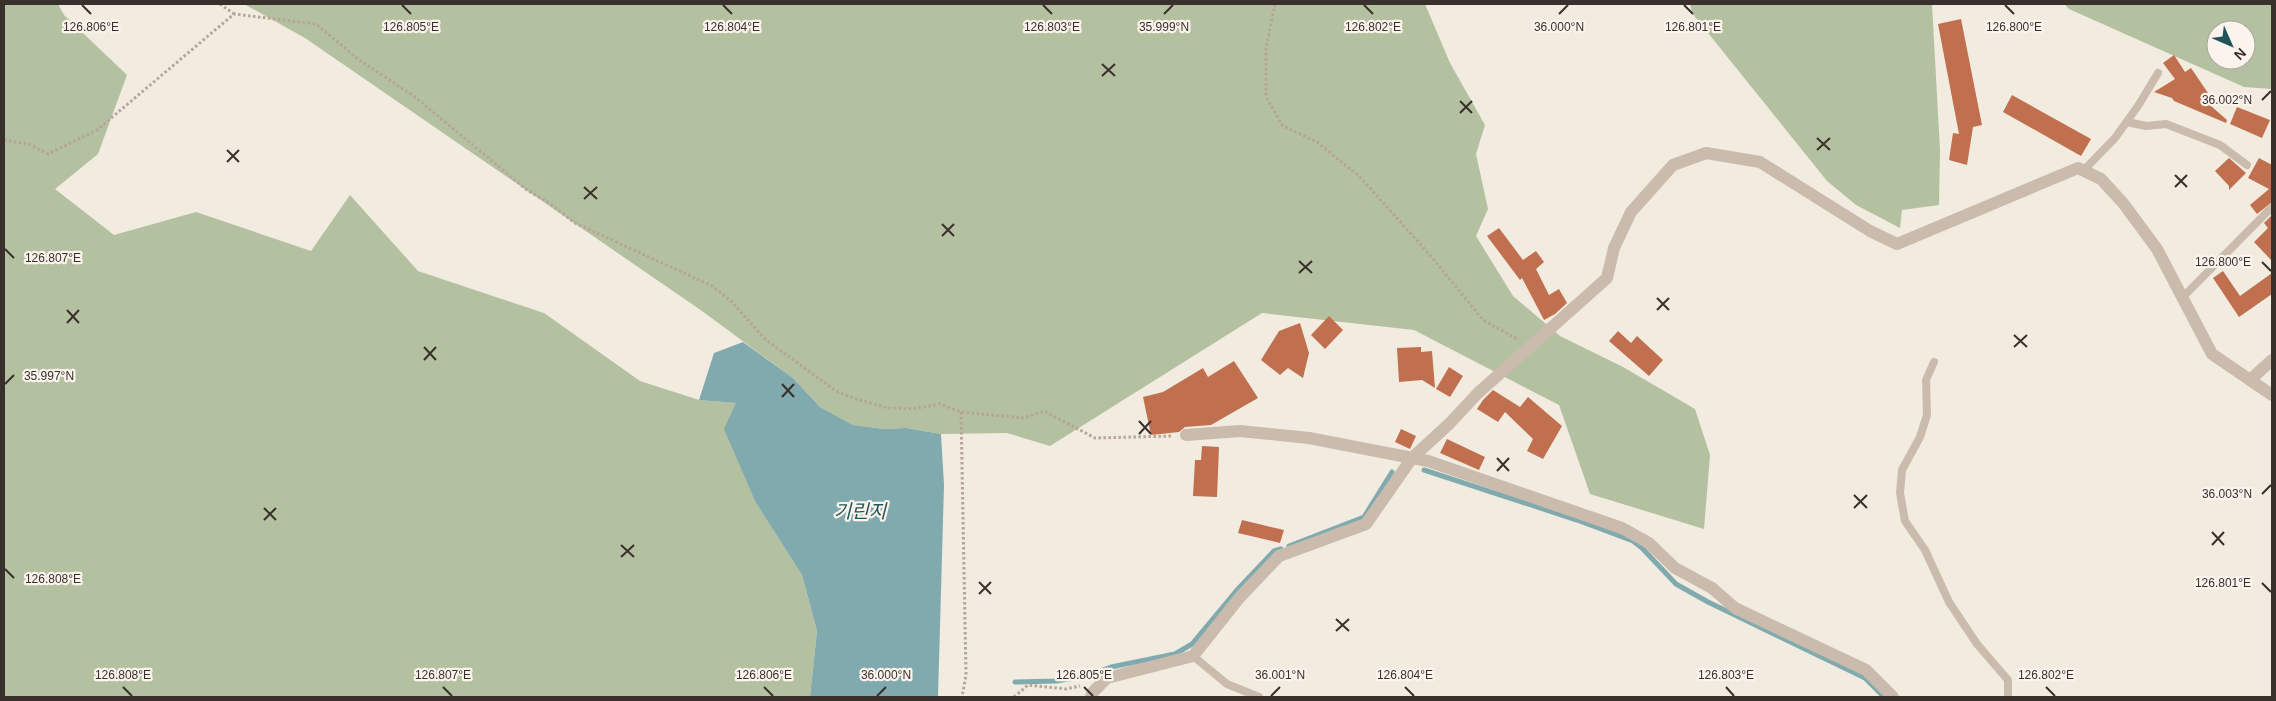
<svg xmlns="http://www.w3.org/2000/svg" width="2276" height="701" font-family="Helvetica,'Noto Sans KR',sans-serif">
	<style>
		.green { fill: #b4c1a0; fill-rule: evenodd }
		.water { fill: #80aaae }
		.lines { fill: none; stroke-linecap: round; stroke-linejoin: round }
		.stream { stroke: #80aaae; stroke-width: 5 }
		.building { fill: #c1704f }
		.path { stroke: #b6a596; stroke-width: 3; stroke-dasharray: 2.5 2.5; stroke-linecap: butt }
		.service { stroke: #cabbac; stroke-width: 8 }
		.minor { stroke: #cabbac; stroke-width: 12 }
		.ticks { fill: none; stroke: #39302b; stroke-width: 2 }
		.labels { text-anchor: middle; stroke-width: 4.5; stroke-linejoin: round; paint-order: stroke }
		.water-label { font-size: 19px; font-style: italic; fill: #215359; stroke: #faf4ec }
		.ticks-label { font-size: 12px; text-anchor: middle; fill: #39302b; stroke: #faf4ec; stroke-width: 4.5; stroke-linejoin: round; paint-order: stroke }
	</style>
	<rect width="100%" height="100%" fill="#f2ebe0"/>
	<g class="green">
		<path d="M4,4H58L64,15L127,75L98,154L55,189L114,235L196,212L311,251L350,195L418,271L544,313L640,381L699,400L736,403L756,503L802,575L817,631L810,697H4Z"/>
		<path d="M244,4H1425L1450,63L1485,125L1476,154L1488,209L1476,236L1513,296L1560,336L1623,367L1695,409L1710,455L1704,529L1590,494L1559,405L1414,330L1262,313L1050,446L1007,433L941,434L906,428L884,429L853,425L820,407L793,378L702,311L305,38Z"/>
		<path d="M1690,4H1932L1940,150L1939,205L1902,210L1900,228L1856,205L1827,181L1692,13Z"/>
		<path d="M2064,4H2272V89L2244,87L2069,9ZM2216,30H2246V60H2216Z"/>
	</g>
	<path class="water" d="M743,342L793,378L820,407L853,425L884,429L906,428L941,434L944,485L938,697H810L817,631L802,575L756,503L724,429L736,403L699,400L714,353Z"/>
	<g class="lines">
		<g class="stream">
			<path d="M1424,470L1577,520L1633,541L1642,548L1676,584L1708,602L1865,678L1884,697"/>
			<path d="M1289,546L1364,517L1392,472"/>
			<path d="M1015,682L1057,681L1089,675L1111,667L1175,654L1192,644L1237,590L1274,551L1281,549"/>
		</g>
	</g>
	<g class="building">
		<path d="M1961,19L1982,125L1973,127L1967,165L1949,160L1953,133L1959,134L1938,24Z"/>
		<path d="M2174,55L2185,72L2191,68L2208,93L2203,99L2227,120L2226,123L2174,101L2172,98L2154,92L2175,79L2163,63Z"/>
		<path d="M2012,95L2091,139L2081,156L2003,112Z"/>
		<path d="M2237,107L2270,120L2262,138L2230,124Z"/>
		<path d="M2229,158L2246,173L2229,190V186L2215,171Z"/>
		<path d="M2259,158L2272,165V202L2257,214L2250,205L2269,189L2248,178Z"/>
		<path d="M2272,215V261L2254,242L2268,228L2264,223Z"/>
		<path d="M1499,228L1523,260L1536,251L1544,262L1536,269L1549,295L1559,289L1567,303L1555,314L1544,320L1522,278L1520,280L1487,236Z"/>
		<path d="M2223,271L2240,296L2272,273V294L2239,317L2213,278Z"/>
		<path d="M1329,316L1343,330L1325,349L1311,335Z"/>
		<path d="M1300,323L1309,353L1303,378L1288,368L1280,375L1261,360L1279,331Z"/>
		<path d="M1618,331L1631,343L1637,336L1663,360L1649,376L1609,341Z"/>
		<path d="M1421,347V352L1432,351L1435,388L1422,380L1399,382L1397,348Z"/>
		<path d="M1234,361L1258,398L1211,425L1185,427L1179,432L1151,435L1143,397L1163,392L1203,368L1208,377Z"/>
		<path d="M1449,367L1463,376L1450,397L1436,389Z"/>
		<path d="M1493,390L1520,407L1528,397L1562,426L1543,459L1527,451L1533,439L1505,412L1498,422L1477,409L1483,400Z"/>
		<path d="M1401,429L1416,436L1410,449L1395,442Z"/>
		<path d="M1447,439L1485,457L1479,470L1440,453Z"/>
		<path d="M1202,446L1219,447L1217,497L1193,496L1195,460H1201Z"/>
		<path d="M1242,520L1284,530L1280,543L1238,533Z"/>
	</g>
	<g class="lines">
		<g class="path">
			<path d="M220,4L234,14"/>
			<path d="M1275,4L1266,48V97L1283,126L1317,142L1359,176L1430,255L1483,320L1519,340"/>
			<path d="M4,140L29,144L48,154L97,130L234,14L316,24L358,59L415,97L527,190L548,202L575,223L712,286L731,301L766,340L836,391L856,399L888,408L913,409L940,404L961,412L1024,418L1044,411L1095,438L1172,436"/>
			<path d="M961,412L966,675L962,697"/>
			<path d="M1014,697L1028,685L1066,689L1080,686"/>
		</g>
		<g class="service">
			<path d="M2127,122L2146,126L2166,124L2220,145L2247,165"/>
			<path d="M2083,171L2115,138L2138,106L2158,73"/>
			<path d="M2183,297L2272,207"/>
			<path d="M1934,362L1926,380L1927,415L1920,437L1902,470L1900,493L1905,521L1925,550L1949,602L1977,644L2008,680V697"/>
			<path d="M1193,656L1227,684L1259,697"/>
		</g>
		<g class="minor">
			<path d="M2250,380L2272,360"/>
			<path d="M1186,435L1240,431L1309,438L1428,461L1622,528L1649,543L1675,568L1712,588L1735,608L1866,670L1893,697"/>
			<path d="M1091,697L1093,692L1107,678L1193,656L1240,597L1279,556L1366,524L1412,458L1449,424L1478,393L1607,278L1614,248L1631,212L1673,165L1706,153L1760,162L1870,231L1897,244L2078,168L2101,179L2123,203L2157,249L2212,354L2272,395"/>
		</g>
	</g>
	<path class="ticks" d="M82,5L91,14M402,5L411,14M723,5L732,14M1043,5L1052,14M1364,5L1373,14M1684,5L1693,14M2005,5L2014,14M1164,14L1173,5M1559,14L1568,5M1102,64L1115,76M1102,76L1115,64M2262,100L2271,91M1460,101L1472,113M1460,113L1472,101M1817,138L1830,150M227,150L239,162M1817,150L1830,138M227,162L239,150M2175,175L2187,187M584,187L597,199M2175,187L2187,175M584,199L597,187M942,224L954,236M942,236L954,224M5,249L14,258M1299,261L1312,273M2262,262L2271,271M1299,273L1312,261M1657,298L1669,310M67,310L79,323M1657,310L1669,298M67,323L79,310M2014,335L2027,347M424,347L436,360M2014,347L2027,335M424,360L436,347M5,384L14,375M782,384L794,397M782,397L794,384M1139,421L1151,434M1139,434L1151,421M1497,458L1509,471M1497,471L1509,458M2262,494L2271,485M1854,495L1867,508M264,508L276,520M1854,508L1867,495M264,520L276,508M2212,532L2224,545M621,545L634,557M2212,545L2224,532M621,557L634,545M5,569L14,578M979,582L991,594M2262,583L2271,592M979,594L991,582M1336,619L1349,631M1336,631L1349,619M123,687L132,696M443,687L452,696M764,687L773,696M1084,687L1093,696M1405,687L1414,696M1726,687L1734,696M2046,687L2055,696M877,696L886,687M1271,696L1280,687"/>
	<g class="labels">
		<g class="water-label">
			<text x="860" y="518">기린지</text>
		</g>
	</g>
	<g class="ticks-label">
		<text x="2014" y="31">126.800°E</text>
		<text x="91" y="31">126.806°E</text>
		<text x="411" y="31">126.805°E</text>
		<text x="732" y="31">126.804°E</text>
		<text x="1052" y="31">126.803°E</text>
		<text x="1164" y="31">35.999°N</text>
		<text x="1373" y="31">126.802°E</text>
		<text x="1559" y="31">36.000°N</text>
		<text x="1693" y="31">126.801°E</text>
		<text x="2227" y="104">36.002°N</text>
		<text x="53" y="262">126.807°E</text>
		<text x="2223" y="266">126.800°E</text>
		<text x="49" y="380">35.997°N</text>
		<text x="2227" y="498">36.003°N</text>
		<text x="53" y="583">126.808°E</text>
		<text x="2223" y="587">126.801°E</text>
		<text x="1280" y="679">36.001°N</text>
		<text x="123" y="679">126.808°E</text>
		<text x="443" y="679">126.807°E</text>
		<text x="764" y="679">126.806°E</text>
		<text x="886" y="679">36.000°N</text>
		<text x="1084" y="679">126.805°E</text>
		<text x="1405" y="679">126.804°E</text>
		<text x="1726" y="679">126.803°E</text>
		<text x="2046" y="679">126.802°E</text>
	</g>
	<rect width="2276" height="701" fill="none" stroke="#39302b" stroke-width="10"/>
	<g transform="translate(2231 45) rotate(135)"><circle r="24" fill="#faf4ec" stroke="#ada69f"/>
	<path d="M0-4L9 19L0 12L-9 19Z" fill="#215359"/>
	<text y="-8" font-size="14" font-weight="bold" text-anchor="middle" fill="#39302b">N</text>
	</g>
</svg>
